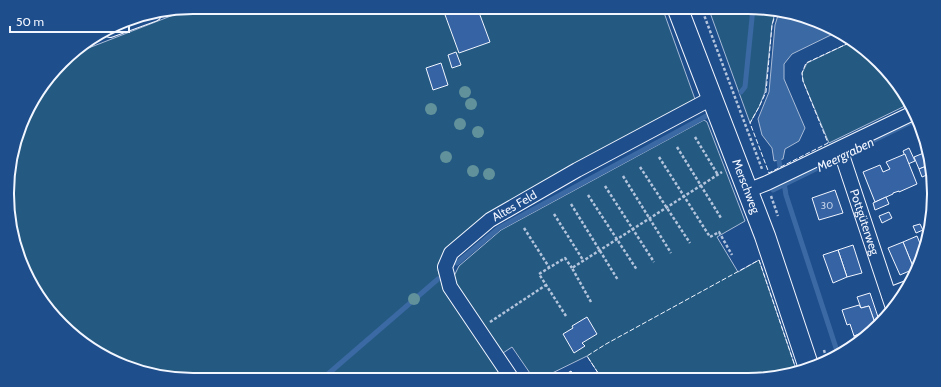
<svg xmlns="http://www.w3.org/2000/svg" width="941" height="387" font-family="Cabin,sans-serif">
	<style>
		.green { fill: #245a82; stroke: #a8bbd7 }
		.water { fill: #3b69a3; stroke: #a8bbd7 }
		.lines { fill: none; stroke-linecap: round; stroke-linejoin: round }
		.stream { stroke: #3b69a3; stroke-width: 5 }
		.building { fill: #3563a3; stroke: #f2f6ff }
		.street-casing { stroke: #f2f6ff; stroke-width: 16 }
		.secondary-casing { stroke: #f2f6ff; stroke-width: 22 }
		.path { stroke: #b3c4dc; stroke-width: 2.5; stroke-dasharray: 3 2; stroke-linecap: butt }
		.street { stroke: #1f4e8c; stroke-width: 14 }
		.secondary { stroke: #1f4e8c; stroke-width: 20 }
		.fence { stroke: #f2f6ff; stroke-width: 1; stroke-dasharray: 5 2; stroke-linecap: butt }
		.tree { fill: #61919a }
		.labels { text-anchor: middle; stroke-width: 3; stroke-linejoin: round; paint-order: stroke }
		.number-label { font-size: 10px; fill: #c3d1e8 }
		.street-label { font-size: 12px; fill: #f2f6ff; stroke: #1f4e8c }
		.water-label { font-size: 13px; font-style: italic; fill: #f2f6ff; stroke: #1f4e8c }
		.rim { fill: none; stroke: #f2f6ff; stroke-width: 2 }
	</style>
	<rect width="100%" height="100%" fill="#1f4e8c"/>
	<g class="green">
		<path d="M194,7H662L696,102L446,251L438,270L444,291L504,379L194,380L134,370L80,341L32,287L11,230L9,169L32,100L68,56Z"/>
		<path d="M708,7H747L775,12L772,25L765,92L759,107L750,123Z"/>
		<path d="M851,42L870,53L909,104L829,143L803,81L802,73L807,63Z"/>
		<path d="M704,120L707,122L745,221L717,237L738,272L759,260L797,372L772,378L602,379L587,356L540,379H534L512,347L500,355L454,286L453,278L459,266L501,230Z"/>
	</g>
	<path class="water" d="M779,12L807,17L835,33L792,54L784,64V79L805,128L799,141L785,149L783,159L774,161L772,148L762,135L758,119L769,92L775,25Z"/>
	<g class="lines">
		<g class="stream">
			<path d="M741,92L745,87L753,8"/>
			<path d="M778,153L780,167"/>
			<path d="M784,183L786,195L838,354"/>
			<path d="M773,190L917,119"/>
			<path d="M457,263L499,228L710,114"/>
			<path d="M321,380L438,279"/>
		</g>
	</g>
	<g class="building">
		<path d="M458,7H477L490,42L459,53L444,12Z"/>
		<path d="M456,52L461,65L452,68L448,55Z"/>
		<path d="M441,63L448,85L433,90L426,68Z"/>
		<path d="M909,148L915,161L908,164L903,151Z"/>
		<path d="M926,152L929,165L919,169L914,157Z"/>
		<path d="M905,154L917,184L899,192V191L893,193V194L875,202L863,172L880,165L883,172L890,169L886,162Z"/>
		<path d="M929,165L933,179L931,180L929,174L922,177L919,169Z"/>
		<path d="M835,190L843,213L819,220L812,198Z"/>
		<path d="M886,197L889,204L875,210L873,203Z"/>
		<path d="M889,212L892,218L882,223L879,216Z"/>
		<path d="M920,224L923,230L916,233L913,226Z"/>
		<path d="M917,236L924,253L917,267L914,269L903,242Z"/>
		<path d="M903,242L914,269L900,275L888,248Z"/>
		<path d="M853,245L862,273L847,277L838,250Z"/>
		<path d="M838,250L847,277L833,283L823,255Z"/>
		<path d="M870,293L880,323L875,329L874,327L876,326L869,306L861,308L857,297Z"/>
		<path d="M859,305L861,308L869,306L876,326L874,327L875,329L854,336L850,324L847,325L842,310Z"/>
		<path d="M587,317L597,334L582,343L585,346L574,353L563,334L573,328L572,326Z"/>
		<path d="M867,331L868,335L856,343L854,336Z"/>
		<path d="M571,371L576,379H557Z"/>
	</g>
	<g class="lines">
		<defs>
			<g id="street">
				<path d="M110,30L154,14"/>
				<path id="s1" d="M840,149L893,308"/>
				<path d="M747,191L767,183L915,112"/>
				<path d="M889,295L907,288"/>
				<path id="s2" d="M512,379L450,287L445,267L451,253L490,220L577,170L712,98"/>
			</g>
			<g id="secondary">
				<path id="s3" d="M677,7L765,236L809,368"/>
			</g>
		</defs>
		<use href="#street" class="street-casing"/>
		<use href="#secondary" class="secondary-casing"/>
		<g class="path">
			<path d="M701,7L762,169"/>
			<path d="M695,137L718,175"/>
			<path d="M677,147L721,218"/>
			<path d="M659,157L710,237L719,232L732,255"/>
			<path d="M640,167L690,243"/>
			<path d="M623,176L671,253"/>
			<path d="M605,186L654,262"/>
			<path d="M588,195L637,270"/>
			<path d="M771,196L778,216"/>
			<path d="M571,204L618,280"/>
			<path d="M554,214L583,260"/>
			<path d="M524,228L549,267"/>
			<path d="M591,302L572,268L722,172"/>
			<path d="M566,316L539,274L565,258L572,268"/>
			<path d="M490,322L546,285"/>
			<path d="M824,350L827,361"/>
		</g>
		<use href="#street" class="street"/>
		<use href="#secondary" class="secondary"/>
		<g class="fence">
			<path d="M776,12L772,25L766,92L759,107L750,123L769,173L828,143L803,81L802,73L806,63L851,42"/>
			<path d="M602,379L587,356L606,344L759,260L797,372"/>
		</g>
	</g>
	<g class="tree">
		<circle cx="465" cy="92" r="6"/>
		<circle cx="471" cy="104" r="6"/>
		<circle cx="431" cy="109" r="6"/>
		<circle cx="460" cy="124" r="6"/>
		<circle cx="478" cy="132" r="6"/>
		<circle cx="446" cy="157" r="6"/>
		<circle cx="473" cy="171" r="6"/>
		<circle cx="489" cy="174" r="6"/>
		<circle cx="414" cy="299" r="6"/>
	</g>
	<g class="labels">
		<g class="number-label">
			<text x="827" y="209">30</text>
		</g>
		<g class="street-label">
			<text dy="4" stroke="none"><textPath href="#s3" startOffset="192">Merschweg</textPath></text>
			<text dy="4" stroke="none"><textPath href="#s2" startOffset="226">Altes Feld</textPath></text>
			<text dy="4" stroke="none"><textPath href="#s1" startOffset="77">Pottgüterweg</textPath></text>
		</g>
		<g class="water-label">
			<text transform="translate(845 154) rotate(-26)" y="5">Meergraben</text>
		</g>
	</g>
	<path d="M0 0H941V387H0ZM193 14H748A179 179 0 0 1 927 193V194A179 179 0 0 1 748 373H193A179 179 0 0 1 14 194V193A179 179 0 0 1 193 14Z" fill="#1f4e8c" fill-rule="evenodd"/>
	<path class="rim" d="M193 14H748A179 179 0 0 1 927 193V194A179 179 0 0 1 748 373H193A179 179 0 0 1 14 194V193A179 179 0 0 1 193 14Z"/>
	<path d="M10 26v6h119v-6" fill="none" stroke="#f2f6ff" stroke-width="2"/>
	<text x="16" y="26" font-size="12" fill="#f2f6ff" stroke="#1f4e8c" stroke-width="3" paint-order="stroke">50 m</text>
</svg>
